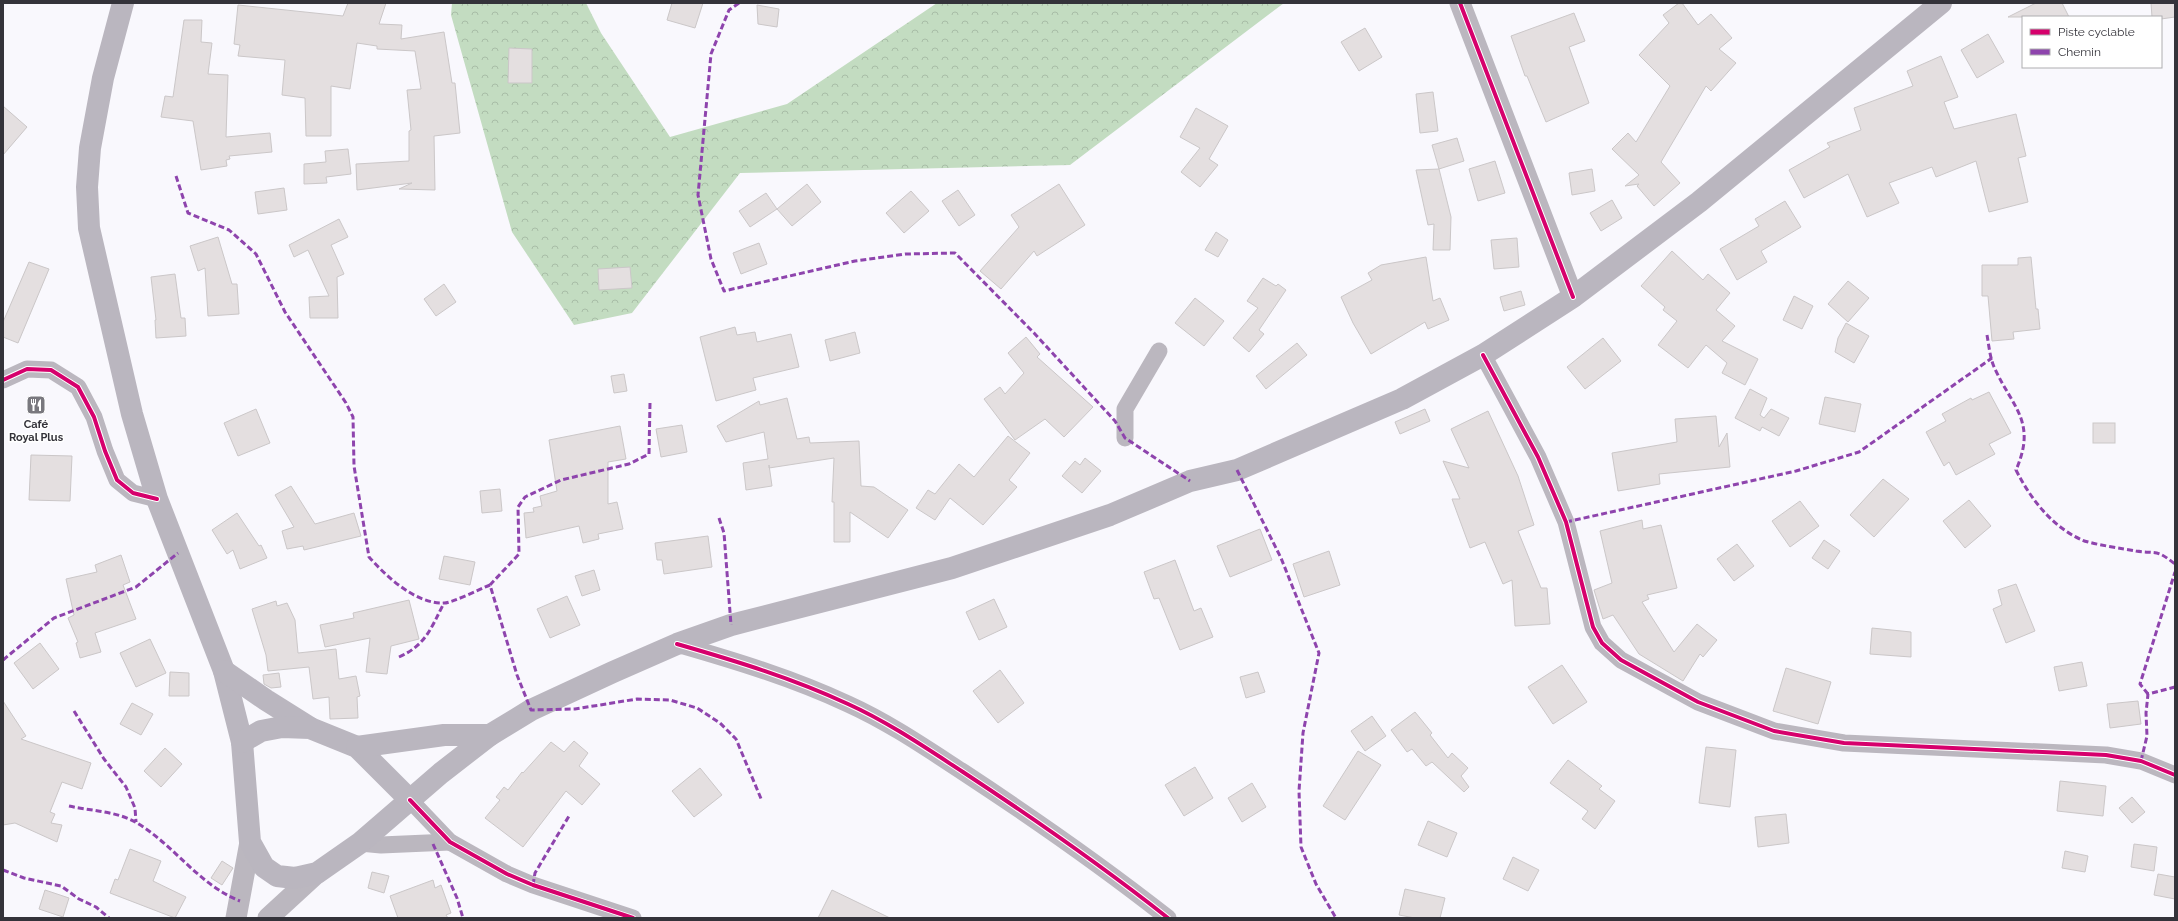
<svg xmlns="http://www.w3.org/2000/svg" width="2178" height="921" font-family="Raleway,sans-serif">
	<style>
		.forest { fill: url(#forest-crowns) }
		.building { fill: #e4dfe0; stroke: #cbc7c8 }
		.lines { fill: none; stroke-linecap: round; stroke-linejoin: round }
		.minor { stroke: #bbb7bf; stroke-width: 17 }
		.tertiary { stroke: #bbb7bf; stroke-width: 21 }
		.secondary { stroke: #bab6bf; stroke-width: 22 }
		.quiet { stroke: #8e44ad; stroke-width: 3; stroke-dasharray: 6 3; stroke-linecap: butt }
		.cycleway-casing { stroke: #fff; stroke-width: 6 }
		.cycleway { stroke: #d6006c; stroke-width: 4 }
		.labels { text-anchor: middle; stroke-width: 3; stroke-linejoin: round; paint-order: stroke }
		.poi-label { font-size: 11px; font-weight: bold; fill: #34333a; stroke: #fff }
	</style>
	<defs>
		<pattern id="forest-crowns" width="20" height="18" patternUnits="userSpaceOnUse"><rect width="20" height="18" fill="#c3dcc1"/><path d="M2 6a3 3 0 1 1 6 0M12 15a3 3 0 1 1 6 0" fill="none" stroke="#a8bda7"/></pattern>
	</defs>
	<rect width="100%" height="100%" fill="#f9f8fd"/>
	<path class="forest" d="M452,3H586L601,33L670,137L787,104L937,3H1284L1070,165L740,173L632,313L574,325L512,232L451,15Z"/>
	<g class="building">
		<path d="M348,3H386L379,24L402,25L401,39L444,32L452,83H455L460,133L434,136L435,190L399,189L412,183L357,190L356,164L409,161V131L411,130L407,90L421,89L415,51L377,49V46L357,43L350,89L331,86V136H306L305,98L282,95L285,60L238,56L240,45L234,44L238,5L343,16Z"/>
		<path d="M672,3H703L695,28L667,20Z"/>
		<path d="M1679,3H1682L1698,25L1711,14L1732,38L1719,49L1736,63L1711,91L1706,86L1661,162L1680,183L1654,206L1637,186L1639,184L1625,186L1639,175L1612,149L1628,133L1636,142L1670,86L1639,55L1669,23L1663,15Z"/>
		<path d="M2036,3H2062L2069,17H2008Z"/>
		<path d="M2151,3H2175V17L2161,19V17H2152Z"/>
		<path d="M757,5L779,9L777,27L758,24Z"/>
		<path d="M1574,13L1585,41L1569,47L1589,103L1546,122L1527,76H1525L1511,36Z"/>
		<path d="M184,20H202L201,42L212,43L208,74L228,75L226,137L270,133L272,152L229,156L230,159L226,160L227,166L201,170L193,121L161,117L165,96L173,97Z"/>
		<path d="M1365,28L1382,57L1359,71L1341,42Z"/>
		<path d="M1988,34L2004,62L1977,78L1961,50Z"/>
		<path d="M509,48L532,49V83H508Z"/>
		<path d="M1941,56L1958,97L1944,102L1954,129L2016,114L2026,156L2018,158L2028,202L1989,212L1976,161L1936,177L1932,167L1889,183L1899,203L1867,217L1848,174L1804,198L1789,170L1830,147L1827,143L1861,130L1854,108L1913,86L1907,71Z"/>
		<path d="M1433,92L1438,131L1420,133L1416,94Z"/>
		<path d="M3,106L27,127L3,155Z"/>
		<path d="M1196,108L1228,126L1209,159L1218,165L1200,187L1181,172L1200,148L1180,137Z"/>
		<path d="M1457,138L1464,161L1439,169L1432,145Z"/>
		<path d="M348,149L351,174L326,177L327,183L304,184V164L326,162L325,151Z"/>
		<path d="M1495,161L1505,193L1478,201L1469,169Z"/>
		<path d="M1439,169L1451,217L1450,250H1433L1434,224L1428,225L1416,170Z"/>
		<path d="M1592,169L1595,191L1572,195L1569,173Z"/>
		<path d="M807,184L821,202L792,226L777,209Z"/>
		<path d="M1059,184L1085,225L1037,256L1034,251L1001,289L980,271L1019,227L1011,215Z"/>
		<path d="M284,188L287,210L258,214L255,192Z"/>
		<path d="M958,190L975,215L959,226L942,201Z"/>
		<path d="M911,191L929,211L904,233L886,213Z"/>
		<path d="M766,193L777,209L750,227L739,211Z"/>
		<path d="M1612,200L1622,218L1601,231L1590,213Z"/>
		<path d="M1785,201L1801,227L1761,251L1767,262L1737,280L1720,249L1759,226L1755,219Z"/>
		<path d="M339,219L348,237L331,245L344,274L337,277L338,318H310L309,297L329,296L308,250L294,257L289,245Z"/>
		<path d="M1216,232L1228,240L1218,257L1205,250Z"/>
		<path d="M218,237L232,284H237L239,314L208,316L205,268L198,271L190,246Z"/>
		<path d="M1517,238L1519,267L1494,269L1491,240Z"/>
		<path d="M759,243L767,264L741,274L733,253Z"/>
		<path d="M1672,251L1703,280L1708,274L1730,293L1716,310L1735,326L1722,341L1758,359L1745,385L1722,373L1727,363L1706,345L1688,368L1658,345L1677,321L1663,310L1665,307L1641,286Z"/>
		<path d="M1426,257L1433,301L1440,298L1449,320L1428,329L1425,322L1371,354L1353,323L1341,297L1372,280L1368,273L1381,265Z"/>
		<path d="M2031,257L2036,309H2038L2040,329L2013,332L2014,339L1992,341L1988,296H1982V265H2018V258Z"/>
		<path d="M29,262L49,269L18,343L3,337V322Z"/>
		<path d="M630,267L632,288L599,290L598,269Z"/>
		<path d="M175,274L181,318H185L186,336L156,338L155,320H156L151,277Z"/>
		<path d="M1263,278L1276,286L1278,284L1286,290L1259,330L1264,334L1249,352L1233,338L1258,308L1247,301Z"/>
		<path d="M1848,281L1869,298L1848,322L1828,304Z"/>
		<path d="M444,284L456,302L436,316L424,299Z"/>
		<path d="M1521,291L1525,305L1504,311L1500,297Z"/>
		<path d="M1794,296L1813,306L1802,329L1783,320Z"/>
		<path d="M1195,298L1224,321L1204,346L1175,323Z"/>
		<path d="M1846,323L1869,336L1854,363L1835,352L1838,338Z"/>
		<path d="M735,327L737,335L755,332L757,342L791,334L799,367L753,378L756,390L716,401L700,337Z"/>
		<path d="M855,332L860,353L830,361L825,340Z"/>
		<path d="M1026,337L1040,354L1037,357L1093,407L1064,437L1045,419L1015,440L984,399L1000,387L1005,394L1024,373L1008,353Z"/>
		<path d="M1603,338L1621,361L1585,389L1567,367Z"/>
		<path d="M1297,343L1307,355L1266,389L1256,376Z"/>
		<path d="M624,374L627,391L614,393L611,376Z"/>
		<path d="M1750,389L1767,398L1760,415L1764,418L1771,409L1789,418L1779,436L1762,427L1760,431L1735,418Z"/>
		<path d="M1989,392L2011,433L1989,444L1995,454L1956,475L1949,462L1944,466L1926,432L1946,421L1942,414L1971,398L1972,400Z"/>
		<path d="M1825,397L1861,404L1855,432L1819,424Z"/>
		<path d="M787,398L797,439L809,437L810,443L859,441L861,486L874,487L908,510L888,538L850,512V542H834V502H832L834,458L769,468V465L772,486L746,490L743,463L768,459L764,432L726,442L717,426L759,401L760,405Z"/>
		<path d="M256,409L270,443L238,456L224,423Z"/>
		<path d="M1425,409L1430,421L1400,434L1395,422Z"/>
		<path d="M1488,411L1518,476L1534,525L1518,531L1541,588H1547L1550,624L1515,626L1512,580L1503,584L1485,542L1470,548L1452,499H1460L1443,461L1469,468L1451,429Z"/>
		<path d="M1716,416L1719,447L1727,433L1730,467L1659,474L1660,484L1618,491L1612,453L1677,442L1675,419Z"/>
		<rect x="2093" y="423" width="22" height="20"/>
		<path d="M682,425L687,452L661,457L656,429Z"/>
		<path d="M620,426L626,459L608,462V504L617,502L623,529L598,534L599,539L583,543L579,526L526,538L524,513L534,512L533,508L542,506L540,496L557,491L549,440Z"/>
		<path d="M1008,436L1030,453L1009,480L1017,487L983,525L950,498L935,520L916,508L928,490L935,494L959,464L974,477Z"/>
		<path d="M31,455L72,456L70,501L29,500Z"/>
		<path d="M1085,458L1101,471L1082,493L1062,476L1075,461L1080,465Z"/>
		<path d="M1883,479L1909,499L1874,537L1850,515Z"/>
		<path d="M291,486L315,524L354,513L361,536L304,550L303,546L287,549L282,531L294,527L275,495Z"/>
		<path d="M500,489L502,511L482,513L480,491Z"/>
		<path d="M1969,500L1991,526L1965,548L1943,521Z"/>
		<path d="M1800,501L1819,526L1790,547L1772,521Z"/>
		<path d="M237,513L259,546L261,545L267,558L240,569L233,550L227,554L212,530Z"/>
		<path d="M1642,520L1643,529L1661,525L1677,588L1647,595L1649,599L1642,602L1674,652L1697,624L1717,640L1703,657L1700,654L1683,681L1639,654L1613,615L1603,619L1594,590L1612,583L1600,531Z"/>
		<path d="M1260,529L1272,560L1230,577L1217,546Z"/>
		<path d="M708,536L712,567L664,574L662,560H657L655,543Z"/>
		<path d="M1824,540L1840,551L1828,569L1812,558Z"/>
		<path d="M1737,544L1754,566L1734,581L1717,559Z"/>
		<path d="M1329,551L1340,585L1304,597L1293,564Z"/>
		<path d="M121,555L130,582L123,585L136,619L95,633L101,652L80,658L76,643L78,642L68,618L74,615L66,579L97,572L95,565Z"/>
		<path d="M444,556L475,562L470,585L439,579Z"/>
		<path d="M1175,560L1194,611L1201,608L1213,637L1180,650L1159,598L1154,599L1144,572Z"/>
		<path d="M594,570L600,590L582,596L575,576Z"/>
		<path d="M2016,584L2035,631L2006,643L1993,609L2002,605L1998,590Z"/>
		<path d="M567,596L580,625L550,638L537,609Z"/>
		<path d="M994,599L1007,627L979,640L966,612Z"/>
		<path d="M409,600L419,639L391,646L387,674L366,672L370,638L325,647L320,625L354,618L353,613Z"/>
		<path d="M276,601L277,606L287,603L295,620L298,653L336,649L339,679L356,676L360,696L357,697L358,718L330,719L329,697L313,699L309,667L268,671L266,655L252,609Z"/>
		<path d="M1872,628L1911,632V657L1870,654Z"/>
		<path d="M150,639L166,673L136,687L120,653Z"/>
		<path d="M40,643L59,669L33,689L14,663Z"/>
		<path d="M2082,662L2087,686L2059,691L2054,667Z"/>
		<path d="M1562,665L1587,702L1553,724L1528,687Z"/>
		<path d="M1786,668L1831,682L1818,724L1773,711Z"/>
		<path d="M1000,670L1024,703L998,723L973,691Z"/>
		<path d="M170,672L189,673V696H169Z"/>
		<path d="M1258,672L1265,692L1246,698L1240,677Z"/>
		<path d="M279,673L281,687L271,688L264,684L263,675Z"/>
		<path d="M3,701L26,736L21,739L91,763L82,789L62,782L50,812L55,814L51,823L62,825L57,842L15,823L3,825Z"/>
		<path d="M2138,701L2141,724L2110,728L2107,704Z"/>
		<path d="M132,703L153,714L141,735L120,724Z"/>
		<path d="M1415,712L1432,733L1430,735L1448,758L1452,753L1468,768L1461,776L1469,787L1464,792L1432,762L1426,766L1412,749L1407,752L1391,730Z"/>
		<path d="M1372,716L1386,736L1365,751L1351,731Z"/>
		<path d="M574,741L588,753L579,766L600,784L582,805L566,791L523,847L485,818L500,800L496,797L504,787L508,790L522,772L523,773L551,742L564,752Z"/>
		<path d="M1706,747L1736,750L1730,807L1699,803Z"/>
		<path d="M165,748L182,764L161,787L144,771Z"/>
		<path d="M1358,751L1381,765L1345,820L1323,806Z"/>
		<path d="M1568,760L1602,786L1599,789L1615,801L1595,829L1582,819L1588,811L1550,783Z"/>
		<path d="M1195,767L1213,798L1184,816L1165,785Z"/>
		<path d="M700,768L722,795L694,817L672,791Z"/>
		<path d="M2060,781L2106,786L2103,816L2057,811Z"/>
		<path d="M1252,783L1266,807L1242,822L1228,798Z"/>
		<path d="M2132,797L2145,812L2132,823L2119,808Z"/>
		<path d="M1786,814L1789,843L1758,847L1755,817Z"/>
		<path d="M1428,821L1457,833L1447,857L1418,845Z"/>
		<path d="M2134,844L2157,847L2154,871L2131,867Z"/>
		<path d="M130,849L161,861L153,881L186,897L175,918L110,893L115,879L118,880Z"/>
		<path d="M2065,851L2088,856L2085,872L2062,868Z"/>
		<path d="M1513,857L1539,870L1528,891L1503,879Z"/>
		<path d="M222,861L233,868L222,885L211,878Z"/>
		<path d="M372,872L389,876L384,893L368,888Z"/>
		<path d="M2158,874L2175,877V899L2154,895Z"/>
		<path d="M433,880L435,888L441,885L451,913L446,915L448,918H398L390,896Z"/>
		<path d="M1405,889L1445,898L1440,918H1415L1399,915Z"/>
		<path d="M45,890L69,898L63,917L39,909Z"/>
		<path d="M832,890L890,918H818Z"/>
	</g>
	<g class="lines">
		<g class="minor">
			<path d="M1483,355L1538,457L1566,522L1593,627L1602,643L1621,660L1698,702L1774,731L1844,743L2106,755L2141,761L2175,775"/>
			<path d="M3,380L27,369L51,370L78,387L94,417L105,451L117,480L133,493L157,499"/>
			<path d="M1125,438V409L1159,351"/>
			<path d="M677,644C736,661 792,678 848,704C888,722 926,748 963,772C1033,818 1102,866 1168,918"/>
			<path d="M410,800L450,842L507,874L533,885L633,918"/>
			<path d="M360,843L381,845L450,842"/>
		</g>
		<g class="tertiary">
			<path d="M1460,3L1573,297"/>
			<path d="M236,918L250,842"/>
			<path d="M268,918L317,873"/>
		</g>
		<g class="secondary">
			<path d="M123,3L103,78L90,148L87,187L89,228L132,414L157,499L224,671L242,742L250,842L264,867L277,876L295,878L317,873L360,843L441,773L490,735L531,710L613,672L677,644L731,625L952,568L1110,515L1190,481L1237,470L1402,399L1483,355L1573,297L1699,202L1941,3"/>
			<path d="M224,671L266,700L309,727"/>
			<path d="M242,742L261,731L282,727L310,728L357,747L410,800"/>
			<path d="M357,747L444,735H490"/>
		</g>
		<g class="quiet">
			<path d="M739,3L729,10L711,54L698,195L711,259L724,291L855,261L905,254L955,253L1034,333L1115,421L1125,438L1190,481"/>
			<path d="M176,176L188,213L229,230L256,254L285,312L346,403L353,417L354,466L369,557C386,576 415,604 444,603C452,603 480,589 490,585"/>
			<path d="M1987,335C1989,346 1990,359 1995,369C2013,408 2037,422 2016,470C2030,498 2052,527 2082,540C2091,544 2125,549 2136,551C2158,554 2156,549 2175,564"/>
			<path d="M650,403L649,454L629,464L561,480L525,497L518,507L519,554L490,585L517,675L531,710L575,709L637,699L670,700L697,708L720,723L736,739L762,801"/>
			<path d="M1237,470L1281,558L1319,653L1303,733L1299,791L1301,847L1316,884L1336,918"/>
			<path d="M719,518L724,533L731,625"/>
			<path d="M1566,522L1796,471L1859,452L1992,358"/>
			<path d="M399,657C426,645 431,628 444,603"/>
			<path d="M3,660L54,618L136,587L178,553"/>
			<path d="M2148,694L2140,684L2175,572"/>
			<path d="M74,711L104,759L126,787L135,808L136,822"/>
			<path d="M2141,761L2147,736L2146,713L2148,694L2175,687"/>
			<path d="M69,806C91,811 117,811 137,823C174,845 199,885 240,901"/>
			<path d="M433,844L457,898L463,918"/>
			<path d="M3,870L24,878L61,886L79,899L96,907L109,918"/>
			<path d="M533,885L535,873L569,816"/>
		</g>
		<defs>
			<g id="cycleway">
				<path d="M1460,3L1573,297"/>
				<path d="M1483,355L1538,457L1566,522L1593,627L1602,643L1621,660L1698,702L1774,731L1844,743L2106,755L2141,761L2175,775"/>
				<path d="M3,380L27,369L51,370L78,387L94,417L105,451L117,480L133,493L157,499"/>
				<path d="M677,644C736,661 792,678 848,704C888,722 926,748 963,772C1033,818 1102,866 1168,918"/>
				<path d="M410,800L450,842L507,874L533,885L633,918"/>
			</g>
		</defs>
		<use href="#cycleway" class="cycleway-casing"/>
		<use href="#cycleway" class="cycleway"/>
	</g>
	<defs>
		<symbol id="restaurant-square" viewBox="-11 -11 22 22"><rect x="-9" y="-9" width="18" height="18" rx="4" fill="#79787e" stroke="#fff"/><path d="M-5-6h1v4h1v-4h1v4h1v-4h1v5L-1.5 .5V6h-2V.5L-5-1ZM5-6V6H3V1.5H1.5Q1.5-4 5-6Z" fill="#fff"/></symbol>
	</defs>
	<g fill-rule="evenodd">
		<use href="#restaurant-square" x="25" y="394" width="22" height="22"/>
	</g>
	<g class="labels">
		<g class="poi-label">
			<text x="36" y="428">Café<tspan x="36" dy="13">Royal Plus</tspan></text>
		</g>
	</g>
	<rect width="2178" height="921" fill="none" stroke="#34333a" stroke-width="8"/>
	<rect x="2022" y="16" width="140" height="52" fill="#ffffff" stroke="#aeadb0"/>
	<rect x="2030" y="29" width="20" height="6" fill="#d6006c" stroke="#aeadb0"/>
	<text x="2058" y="36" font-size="12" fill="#34333a">Piste cyclable</text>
	<rect x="2030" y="49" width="20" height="6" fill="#8e44ad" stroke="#aeadb0"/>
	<text x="2058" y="56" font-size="12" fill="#34333a">Chemin</text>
</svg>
